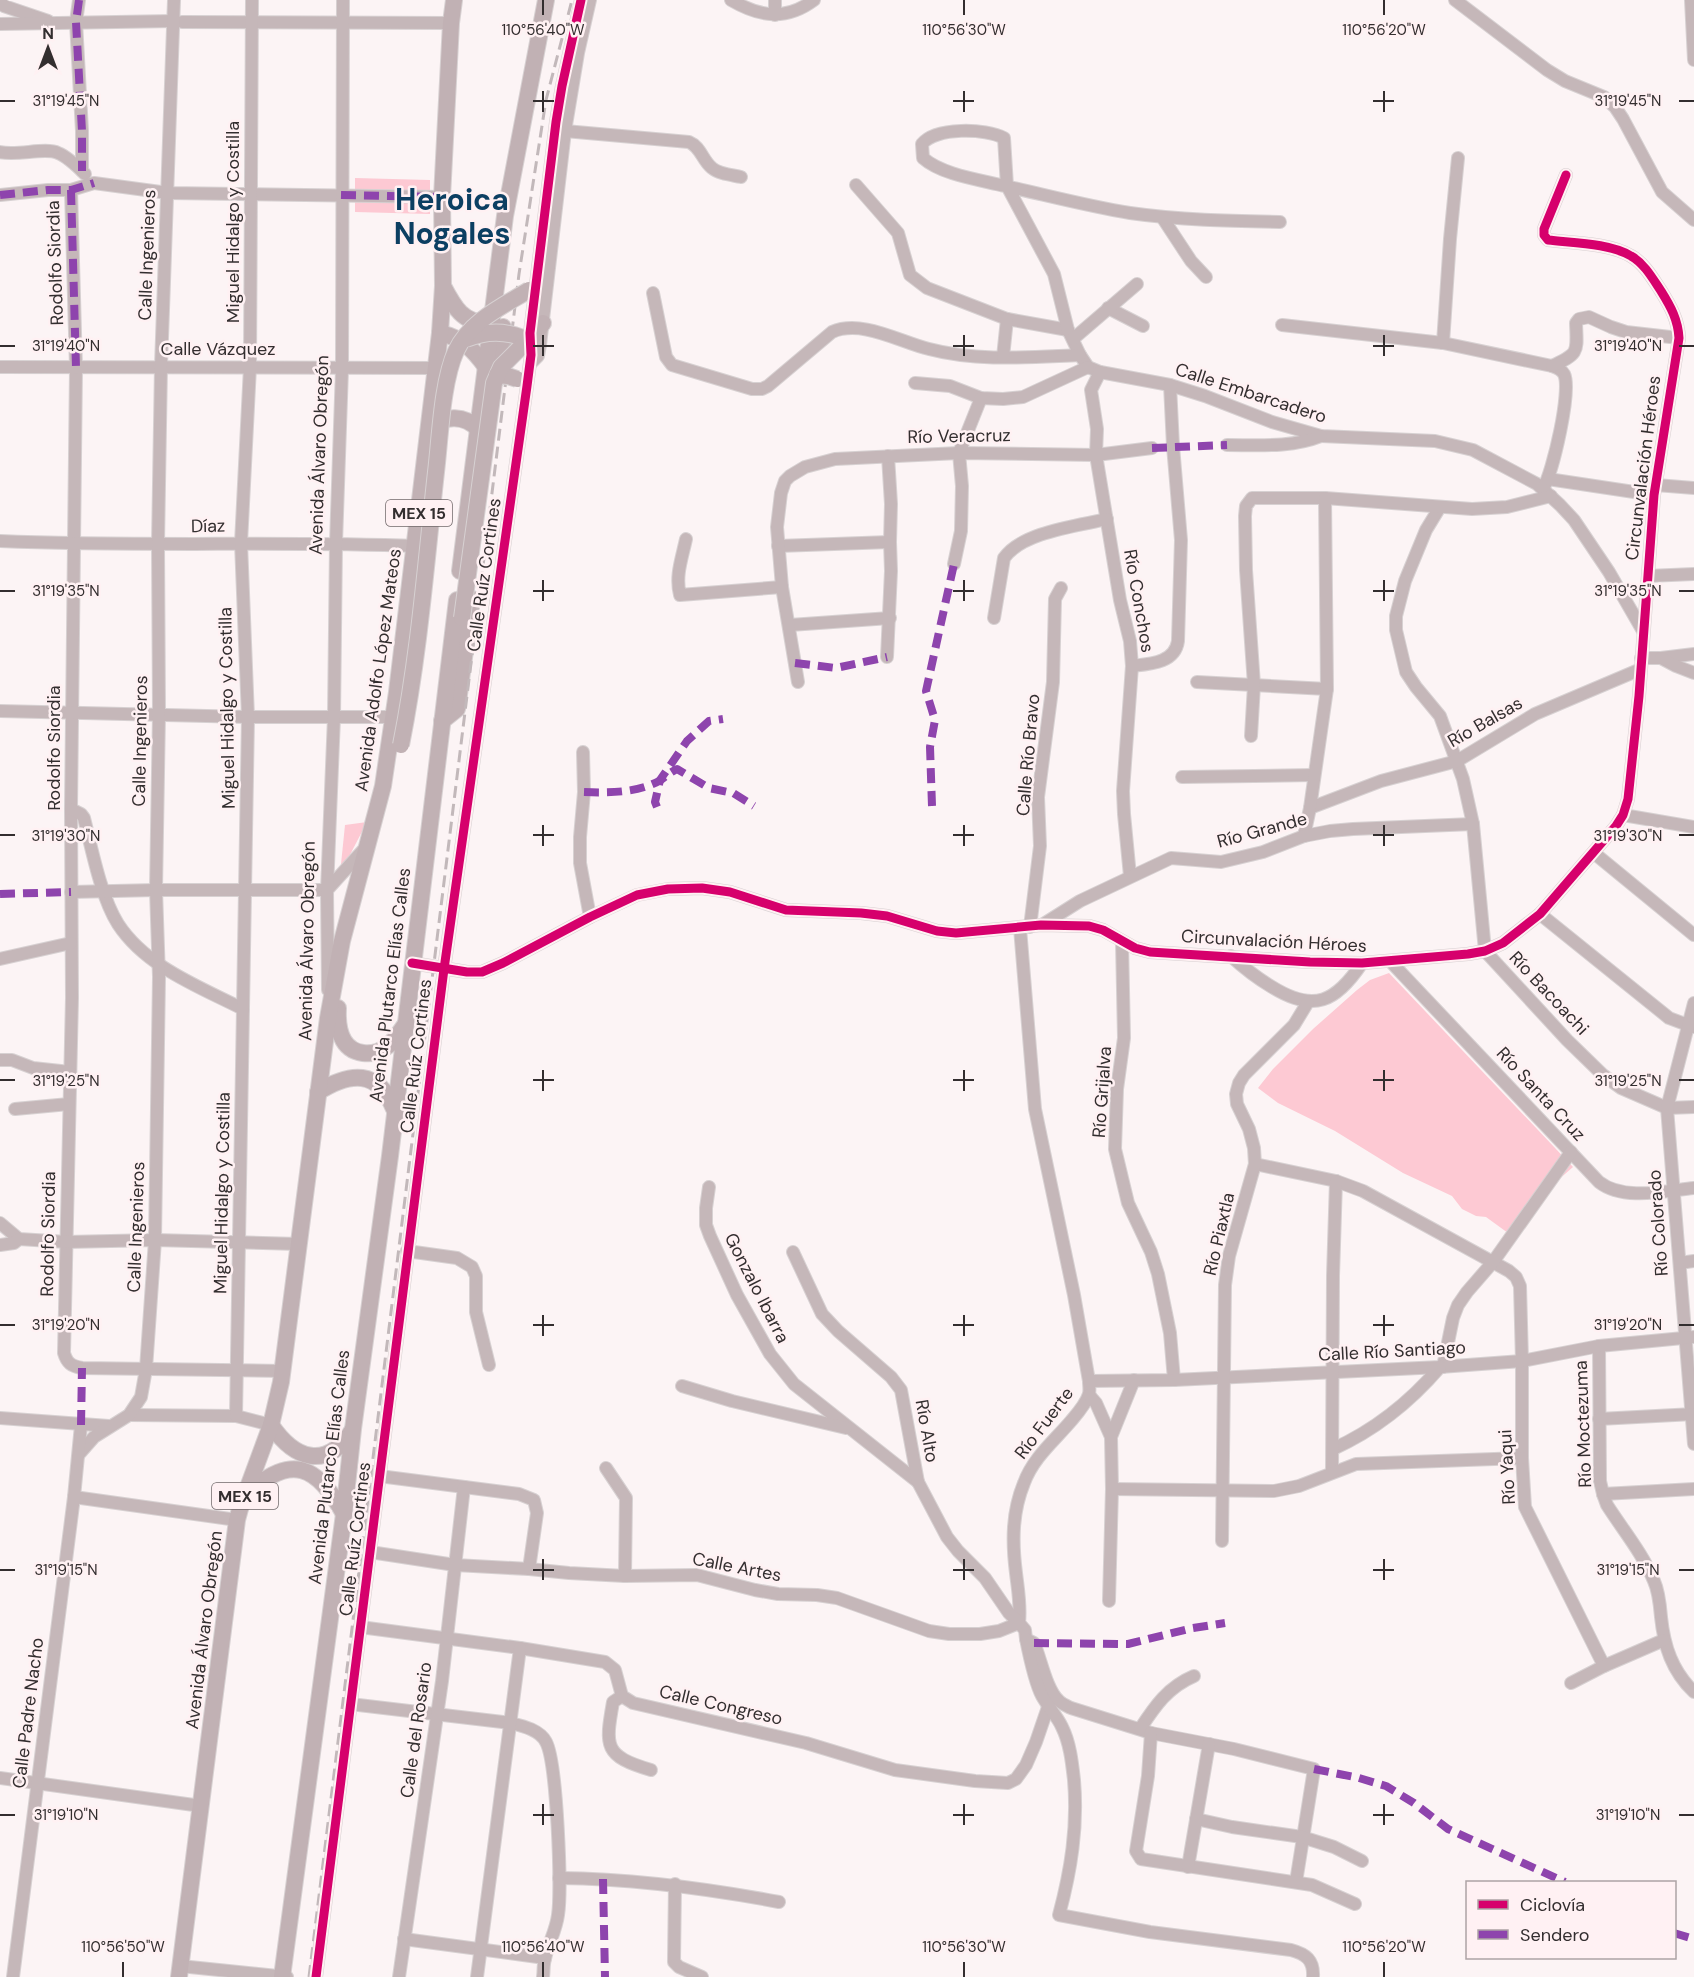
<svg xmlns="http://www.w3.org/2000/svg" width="1694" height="1977" font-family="'DM Sans',sans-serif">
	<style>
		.green { fill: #fdc9d3 }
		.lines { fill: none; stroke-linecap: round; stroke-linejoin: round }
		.minor-casing { stroke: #d7d1d2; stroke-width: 14 }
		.highway-casing { stroke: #d7d1d2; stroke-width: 18 }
		.minor { stroke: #c5b7b9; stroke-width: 12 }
		.highway { stroke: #c1b1b4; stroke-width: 16 }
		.rail { stroke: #c2b8ba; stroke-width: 3; stroke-dasharray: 12 6; stroke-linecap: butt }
		.highway-bridge-casing { stroke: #d7d1d2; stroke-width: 18; stroke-linecap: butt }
		.highway-bridge { stroke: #c1b1b4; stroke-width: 16 }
		.quiet { stroke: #8e44ad; stroke-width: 8; stroke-dasharray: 15 8; stroke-linecap: butt }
		.cycleway-casing { stroke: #fff1f3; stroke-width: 13 }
		.cycleway { stroke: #d6006c; stroke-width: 9 }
		.ticks { fill: none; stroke: #332e2f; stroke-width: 2 }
		.labels { text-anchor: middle; stroke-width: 5; stroke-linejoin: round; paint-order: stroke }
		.shield { fill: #fff1f3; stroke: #70686a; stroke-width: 1.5 }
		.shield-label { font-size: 16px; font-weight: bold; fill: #332e2f }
		.street-label { font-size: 18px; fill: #332e2f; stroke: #fff1f3 }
		.town-label { font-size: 30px; font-weight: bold; fill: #0c3f62; stroke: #fff1f3 }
		.ticks-label { font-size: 15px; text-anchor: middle; fill: #332e2f; stroke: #fff1f3; stroke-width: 5; stroke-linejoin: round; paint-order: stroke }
	</style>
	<rect width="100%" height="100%" fill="#fcf4f5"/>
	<g class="green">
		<path d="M355,178L430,180V214L355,212Z"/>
		<path d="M367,822L340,874L345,825Z"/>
		<path d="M1389,973L1573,1167L1533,1202L1508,1233L1486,1217L1476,1216L1462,1209L1452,1196L1403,1173L1335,1131L1278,1103L1258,1088L1273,1069L1313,1029L1357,990L1370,980Z"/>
	</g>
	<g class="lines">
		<defs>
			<g id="minor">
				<path d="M79,0L76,22L82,131V171"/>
				<path d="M731,0C760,17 786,21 814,0"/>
				<path d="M1455,0L1547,70L1565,81L1604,97L1615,107L1623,119L1662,192L1694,220"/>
				<path d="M1691,0L1694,60"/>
				<path d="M0,1L4,6L48,21"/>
				<path d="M775,15V0"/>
				<path d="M182,22L451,23"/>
				<path d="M0,24L174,21"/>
				<path d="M565,131L689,142C701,147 702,160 712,168C719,174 732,175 741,177"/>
				<path d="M0,152C17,156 46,147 58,153C68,157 78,167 85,174"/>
				<path d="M856,185L898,233L910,275L927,288L1007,319L1068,330"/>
				<path d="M71,190L76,368L71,809L72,998L64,1353C67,1363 71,1366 82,1368L283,1371"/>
				<path d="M0,195L48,190H71L94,183L168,193L442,197"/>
				<path d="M1162,217L1191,261L1206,277"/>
				<path d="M1280,222C1230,221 1179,220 1130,213C1087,206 1046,195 1005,186C981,180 942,175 923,158L922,144C935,127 986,128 1004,138L1007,186L1054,274L1068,330L1080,355L1088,367L1100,372L1170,385L1205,396L1272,422L1321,436L1435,441L1473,450L1537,484L1560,505L1574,520L1609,572L1643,631"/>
				<path d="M653,293L666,357L672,365L752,389H762L768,386L832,332C862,319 900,342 929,349C978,362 1030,357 1080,355"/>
				<path d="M1108,308L1143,326"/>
				<path d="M1282,325L1443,343L1552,366C1557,368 1561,369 1564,374C1572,390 1553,471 1543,489"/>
				<path d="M1073,339L1137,284"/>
				<path d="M1443,343L1450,239L1458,158"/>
				<path d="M1003,357L1007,319"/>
				<path d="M530,364L538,356L540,345L565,131L578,53L590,0"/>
				<path d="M1552,366C1580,353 1577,352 1576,323L1579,319L1589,317L1611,327L1626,332L1679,338"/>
				<path d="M0,367L436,368"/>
				<path d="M1100,372L1091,390L1097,429L1096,455L1120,600L1130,641L1132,666L1123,791L1124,814L1130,876"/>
				<path d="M915,383L950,386L981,398L1003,399L1023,397L1088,367"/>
				<path d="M1227,445C1258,445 1291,448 1321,436"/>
				<path d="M1548,479L1654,495"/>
				<path d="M1656,485L1694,488"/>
				<path d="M1440,507L1426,530L1405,581L1396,616V630L1406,672L1416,687L1440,716L1463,779L1473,824L1485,951L1567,1040L1603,1075L1621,1088L1667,1108L1694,1107"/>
				<path d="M686,539C682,558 675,576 680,595L782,587"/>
				<path d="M0,541C139,547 277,541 416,546"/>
				<path d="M778,546L890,542"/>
				<path d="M954,564L961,531L962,486L959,453L981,398"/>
				<path d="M1648,576L1694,574"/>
				<path d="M994,618L1004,558C1022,532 1077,526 1107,519"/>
				<path d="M790,625L890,618"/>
				<path d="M887,657L891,571L890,542L891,504L888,456"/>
				<path d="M1641,658H1661L1694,654"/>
				<path d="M1661,658L1676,666L1694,673"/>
				<path d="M1132,666C1150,664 1175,663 1178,641L1181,540L1173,446L1170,385"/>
				<path d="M798,682L782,587L777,527L781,493L785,481L790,476L805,467L835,459L959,453L1096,455L1152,448"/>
				<path d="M1197,682L1327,689"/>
				<path d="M0,711L248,717H393"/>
				<path d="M1251,736L1254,685L1246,570L1245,516L1246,506L1252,498H1325L1472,509L1507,507L1551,496"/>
				<path d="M583,752L584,792L580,837V863L590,917"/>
				<path d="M1182,777L1314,775"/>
				<path d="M1310,808L1381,781L1457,761L1535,714L1641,669"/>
				<path d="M71,809L81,814L84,818C92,850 101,897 118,924C146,967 200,987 243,1009"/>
				<path d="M1623,815L1694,827"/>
				<path d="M1304,836L1310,808L1327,689L1325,498"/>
				<path d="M1594,853L1694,935"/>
				<path d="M71,892L156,890H327L366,847"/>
				<path d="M1540,914L1669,1018L1693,1027"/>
				<path d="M1042,925L1080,901L1171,858L1221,862L1263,852L1304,836L1330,831L1353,829L1473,824"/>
				<path d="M1030,927L1040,846L1038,797L1053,682L1055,599L1061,588"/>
				<path d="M1020,928L1035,1109L1074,1295L1089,1381C1089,1385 1090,1390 1089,1394C1086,1404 1077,1414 1071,1421C1054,1441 1033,1458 1024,1483C1012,1512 1012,1542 1016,1573C1018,1590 1021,1606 1019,1623L1025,1630L1026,1639L1034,1643C1041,1659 1046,1689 1059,1701C1062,1704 1067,1706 1071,1708L1151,1733L1234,1749L1314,1769L1296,1882"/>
				<path d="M1122,941L1124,1038L1117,1089L1115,1149L1128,1203L1151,1252L1158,1274L1170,1333L1174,1380"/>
				<path d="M1231,956C1244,968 1257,978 1272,987C1314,1013 1336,1002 1362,963"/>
				<path d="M0,959L71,943"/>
				<path d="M1390,961L1599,1182C1623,1201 1665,1191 1694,1188"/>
				<path d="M412,963L467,972H482L503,963L590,917L637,895L668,889L702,888L730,892L786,910L861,913L887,916L937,931L956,933L1041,925L1089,926L1103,930L1135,948L1150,952L1310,962L1362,963L1468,954L1485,951L1503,943L1540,914L1616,826L1623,815L1628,799L1639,696L1654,495L1679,338C1678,320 1671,307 1661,291C1653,279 1644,263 1631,256C1609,243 1573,243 1548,240L1544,235V229L1566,175"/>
				<path d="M328,990L327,890L334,717L336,543L342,369L343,0"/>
				<path d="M1694,1003L1667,1108L1694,1444"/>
				<path d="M0,1060H12L33,1068L70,1072"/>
				<path d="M15,1109L69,1104"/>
				<path d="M1255,1164L1336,1181L1363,1191L1509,1271L1516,1277L1520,1286L1522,1361V1458L1525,1507L1604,1666"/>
				<path d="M709,1187L706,1208V1225L710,1236L737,1295L770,1354L794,1384L918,1482"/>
				<path d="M0,1223L19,1239L67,1242L155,1240L298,1244"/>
				<path d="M0,1245L14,1243L19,1239"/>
				<path d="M407,1251L457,1258L472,1267L476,1276V1312L489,1365"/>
				<path d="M1680,1263L1694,1261"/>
				<path d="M1599,1346L1600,1481L1603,1494L1607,1505C1623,1530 1643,1554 1654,1581C1659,1592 1660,1605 1661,1617C1664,1646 1672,1671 1694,1692"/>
				<path d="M1443,1367L1453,1318L1458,1305L1467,1292L1493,1262L1571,1152"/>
				<path d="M1089,1381L1174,1380L1440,1367L1522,1361L1599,1346L1694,1337"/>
				<path d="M682,1386L732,1401L846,1428"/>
				<path d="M1089,1395L1096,1403L1111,1437"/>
				<path d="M129,1415L236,1416L271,1425"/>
				<path d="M236,1416L248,717L241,543L250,367L252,0"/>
				<path d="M0,1418L109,1426"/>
				<path d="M1599,1419L1694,1414"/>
				<path d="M1333,1449C1375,1430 1410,1402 1440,1367"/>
				<path d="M79,1454L94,1437L129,1415L141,1397L146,1369L155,1240L159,977L156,890L159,714L158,544L161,366L174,0"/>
				<path d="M606,1468L626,1498L625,1576"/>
				<path d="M1332,1472L1333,1276L1336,1181"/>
				<path d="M379,1476L519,1494L534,1500L537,1513L529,1569"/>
				<path d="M1112,1489L1274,1491L1299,1486L1356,1464L1522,1458"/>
				<path d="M1603,1494L1694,1489"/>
				<path d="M74,1497L237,1520"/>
				<path d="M1222,1541L1225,1285L1229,1256L1255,1164L1254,1148L1249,1129L1237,1104L1236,1094L1239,1083L1244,1075L1294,1025L1308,1002"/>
				<path d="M370,1552L455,1565L529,1569L569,1573L625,1576L697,1575L755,1590L778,1594L817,1595L837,1598L929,1631L949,1634H980L999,1631L1019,1623L1009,1613L985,1578L958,1551L947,1537L918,1482L901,1390L891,1377L838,1331L822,1314L793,1252"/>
				<path d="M1109,1601L1112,1489L1111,1437L1134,1380"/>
				<path d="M360,1627L520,1648L605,1662L615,1670L622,1696L633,1703L806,1743L895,1770L975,1781L1008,1783L1016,1779L1026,1765L1036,1742L1048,1707"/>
				<path d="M1026,1639C1029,1654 1035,1683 1042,1696C1048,1707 1057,1716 1062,1727C1070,1743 1072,1762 1074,1780C1078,1827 1071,1870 1059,1915L1150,1932L1291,1950C1306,1954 1314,1960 1313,1977"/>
				<path d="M1571,1683L1604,1666L1664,1640"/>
				<path d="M622,1696L613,1702C605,1747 604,1756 651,1770"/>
				<path d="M350,1704L511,1723C523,1726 540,1730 546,1742C557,1762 562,1890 558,1915C556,1931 548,1944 545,1959C543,1965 544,1971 543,1977"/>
				<path d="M1140,1729C1155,1706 1168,1687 1194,1676"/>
				<path d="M1151,1733L1148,1776L1136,1851L1141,1859L1312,1885L1355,1904"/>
				<path d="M0,1778L201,1806"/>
				<path d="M1196,1819L1232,1827L1302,1837L1334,1847L1362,1861"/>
				<path d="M1188,1867L1209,1744"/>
				<path d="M559,1878C635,1879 705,1888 779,1902"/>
				<path d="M675,1884L674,1962L679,1967L702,1977"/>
				<path d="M404,1939L545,1958"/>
				<path d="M180,1966L287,1977"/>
				<path d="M13,1977L74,1497L81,1425"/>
				<path d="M316,1977L444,969L527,386L531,355L530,333L556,122L562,86L581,0"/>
				<path d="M399,1977L442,1681L464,1487"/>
				<path d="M477,1977L520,1648"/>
			</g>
			<g id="highway">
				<path d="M443,286C454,307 463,324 489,323"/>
				<path d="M440,333C462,338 473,349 486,367"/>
				<path d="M521,347L529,341L543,323"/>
				<path d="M497,379L503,327"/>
				<path d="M430,427C445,415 465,415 478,429"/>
				<path d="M460,571L505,216L546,0"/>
				<path d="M442,721L457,709L472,599"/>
				<path d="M338,1008C337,1027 340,1050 363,1053C371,1054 380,1052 386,1047C394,1042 399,1033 405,1025"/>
				<path d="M318,1092C350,1072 378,1069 394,1109"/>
				<path d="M271,1425C295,1460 326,1470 352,1431"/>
				<path d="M247,1494C291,1453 317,1465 344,1514"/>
				<path d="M179,1977L237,1520L240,1509L271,1425L281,1382L328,1018L342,941L383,786L397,692L440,333L443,286L442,197L451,23L454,0"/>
				<path d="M282,1977L344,1514L353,1429L390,1156L457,600"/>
			</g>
		</defs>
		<use href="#minor" class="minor-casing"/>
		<use href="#highway" class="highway-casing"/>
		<use href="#minor" class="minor"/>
		<use href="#highway" class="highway"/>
		<path class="rail" d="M309,1977L519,274L546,100L572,0"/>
		<defs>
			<g id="highway-bridge">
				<path d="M466,339C485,331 503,330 523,338"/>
				<path d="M497,375L508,376L517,379"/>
				<path d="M462,618L494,383L501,367L521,347"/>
				<path d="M401,745C419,655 426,563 436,472C440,439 442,381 456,351C470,321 503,306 529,290"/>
			</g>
		</defs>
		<use href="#highway-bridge" class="highway-bridge-casing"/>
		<use href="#highway-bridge" class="highway-bridge"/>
		<g class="quiet">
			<path d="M79,0L76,22L82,131V171"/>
			<path d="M71,190L76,368"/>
			<path d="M0,195L48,190H71L94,183"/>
			<path d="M341,195L442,197"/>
			<path d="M1152,448L1227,445"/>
			<path d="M795,663L836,668L887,657"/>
			<path d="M584,792C609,793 638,793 661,780C666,776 671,772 677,769L709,788L733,793L754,806"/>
			<path d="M932,806L930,747L935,720L926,691L954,564"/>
			<path d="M657,807L655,802L660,780L687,741L709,721L723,719"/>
			<path d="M0,894L71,892"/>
			<path d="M81,1425L82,1368"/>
			<path d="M1034,1643L1128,1644L1193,1628L1225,1623"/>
			<path d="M1314,1769L1359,1778L1386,1786L1414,1803L1448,1829L1565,1882"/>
			<path d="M603,1879L605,1977"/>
			<path d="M1674,1933L1694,1939"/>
		</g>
		<defs>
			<g id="cycleway">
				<path d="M412,963L467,972H482L503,963L590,917L637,895L668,889L702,888L730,892L786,910L861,913L887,916L937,931L956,933L1041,925L1089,926L1103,930L1135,948L1150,952L1310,962L1362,963L1468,954L1485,951L1503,943L1540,914L1616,826L1623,815L1628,799L1639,696L1654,495L1679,338C1678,320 1671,307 1661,291C1653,279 1644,263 1631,256C1609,243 1573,243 1548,240L1544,235V229L1566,175"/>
				<path d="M316,1977L444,969L527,386L531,355L530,333L556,122L562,86L581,0"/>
			</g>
		</defs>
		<use href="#cycleway" class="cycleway-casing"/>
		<use href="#cycleway" class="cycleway"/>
	</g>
	<path class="ticks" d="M543,0V15M964,0V15M1384,0V15M543,91V112M964,91V112M1384,91V112M0,101H15M533,101H554M953,101H974M1373,101H1394M1679,101H1694M543,335V356M964,335V356M1384,335V356M0,346H15M533,346H554M953,346H974M1373,346H1394M1679,346H1694M543,580V601M964,580V601M1384,580V601M0,591H15M533,591H554M953,591H974M1373,591H1394M1679,591H1694M543,825V846M964,825V846M1384,825V846M0,835H15M533,835H554M953,835H974M1373,835H1394M1679,835H1694M543,1070V1091M964,1070V1091M1384,1070V1091M0,1080H15M533,1080H554M953,1080H974M1373,1080H1394M1679,1080H1694M543,1315V1336M964,1315V1336M1384,1315V1336M0,1325H15M533,1325H554M953,1325H974M1373,1325H1394M1679,1325H1694M543,1559V1580M964,1559V1580M1384,1559V1580M0,1570H15M533,1570H554M953,1570H974M1373,1570H1394M1679,1570H1694M543,1804V1825M964,1804V1825M1384,1804V1825M0,1815H15M533,1815H554M953,1815H974M1373,1815H1394M1679,1815H1694M123,1962V1977M543,1962V1977M964,1962V1977M1384,1962V1977"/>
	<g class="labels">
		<g class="shield">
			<rect x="386" y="500" width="66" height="26" rx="4.5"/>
			<rect x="212" y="1483" width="66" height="26" rx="4.5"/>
		</g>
		<g class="shield-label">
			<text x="419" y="519">MEX 15</text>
			<text x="245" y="1502">MEX 15</text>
		</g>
		<g class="street-label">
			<text transform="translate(233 222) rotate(-90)" y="6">Miguel Hidalgo y Costilla</text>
			<text transform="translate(147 255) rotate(-88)" y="6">Calle Ingenieros</text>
			<text transform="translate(55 263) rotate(-92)" y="6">Rodolfo Siordia</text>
			<text x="218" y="355">Calle Vázquez</text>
			<text transform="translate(1251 393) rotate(18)" y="6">Calle Embarcadero</text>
			<text transform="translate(959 436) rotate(-1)" y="6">Río Veracruz</text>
			<text transform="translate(319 455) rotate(-88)" y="6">Avenida Álvaro Obregón</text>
			<text transform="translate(1643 468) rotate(-83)" y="6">Circunvalación Héroes</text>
			<text transform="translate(208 526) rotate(-1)" y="6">Díaz</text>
			<text transform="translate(484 575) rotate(-82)" y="6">Calle Ruíz Cortines</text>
			<text transform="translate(1139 601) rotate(80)" y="6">Río Conchos</text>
			<text transform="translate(378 670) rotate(-82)" y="6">Avenida Adolfo López Mateos</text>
			<text transform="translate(227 708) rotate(-91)" y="6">Miguel Hidalgo y Costilla</text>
			<text transform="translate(1485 722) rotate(-30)" y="6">Río Balsas</text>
			<text transform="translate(140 741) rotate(-89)" y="6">Calle Ingenieros</text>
			<text transform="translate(54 748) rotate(-90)" y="6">Rodolfo Siordia</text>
			<text transform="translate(1028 755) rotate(-85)" y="6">Calle Río Bravo</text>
			<text transform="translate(1262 830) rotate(-15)" y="6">Río Grande</text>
			<text transform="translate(307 941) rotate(-89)" y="6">Avenida Álvaro Obregón</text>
			<text transform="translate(1274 941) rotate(3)" y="6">Circunvalación Héroes</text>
			<text transform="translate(390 985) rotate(-83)" y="6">Avenida Plutarco Elías Calles</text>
			<text transform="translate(1549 993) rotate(47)" y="6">Río Bacoachi</text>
			<text transform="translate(416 1056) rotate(-83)" y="6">Calle Ruíz Cortines</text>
			<text transform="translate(1102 1092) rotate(-86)" y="6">Río Grijalva</text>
			<text transform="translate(1541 1094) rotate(47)" y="6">Río Santa Cruz</text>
			<text transform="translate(222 1193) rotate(-89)" y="6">Miguel Hidalgo y Costilla</text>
			<text transform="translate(1658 1223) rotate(-94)" y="6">Río Colorado</text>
			<text transform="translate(136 1227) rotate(-88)" y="6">Calle Ingenieros</text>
			<text transform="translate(48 1234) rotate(-89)" y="6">Rodolfo Siordia</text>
			<text transform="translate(1219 1234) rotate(-77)" y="6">Río Piaxtla</text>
			<text transform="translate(757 1288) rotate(63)" y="6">Gonzalo Ibarra</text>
			<text transform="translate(1392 1351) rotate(-3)" y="6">Calle Río Santiago</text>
			<text transform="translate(1044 1423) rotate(-53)" y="6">Río Fuerte</text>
			<text transform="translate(1583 1424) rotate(-92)" y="6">Río Moctezuma</text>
			<text transform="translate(927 1431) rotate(80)" y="6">Río Alto</text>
			<text transform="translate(329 1467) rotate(-83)" y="6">Avenida Plutarco Elías Calles</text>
			<text transform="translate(1507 1467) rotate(-93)" y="6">Río Yaqui</text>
			<text transform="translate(355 1539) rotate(-83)" y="6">Calle Ruíz Cortines</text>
			<text transform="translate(737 1567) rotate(11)" y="6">Calle Artes</text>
			<text transform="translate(204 1630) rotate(-83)" y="6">Avenida Álvaro Obregón</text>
			<text transform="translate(721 1705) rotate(13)" y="6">Calle Congreso</text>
			<text transform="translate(28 1713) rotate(-83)" y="6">Calle Padre Nacho</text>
			<text transform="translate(416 1730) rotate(-82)" y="6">Calle del Rosario</text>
		</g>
		<g class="town-label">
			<text x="452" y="210">Heroica<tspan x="452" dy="34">Nogales</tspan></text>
		</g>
	</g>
	<g class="ticks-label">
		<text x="543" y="35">110°56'40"W</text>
		<text x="964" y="35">110°56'30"W</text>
		<text x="1384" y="35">110°56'20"W</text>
		<text x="66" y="106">31°19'45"N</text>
		<text x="1628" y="106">31°19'45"N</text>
		<text x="66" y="351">31°19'40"N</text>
		<text x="1628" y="351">31°19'40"N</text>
		<text x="66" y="596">31°19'35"N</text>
		<text x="1628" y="596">31°19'35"N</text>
		<text x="66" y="841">31°19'30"N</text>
		<text x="1628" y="841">31°19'30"N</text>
		<text x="66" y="1086">31°19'25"N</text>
		<text x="1628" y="1086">31°19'25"N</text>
		<text x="66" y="1330">31°19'20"N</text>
		<text x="1628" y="1330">31°19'20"N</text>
		<text x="66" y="1575">31°19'15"N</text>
		<text x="1628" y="1575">31°19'15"N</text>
		<text x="66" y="1820">31°19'10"N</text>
		<text x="1628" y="1820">31°19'10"N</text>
		<text x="123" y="1952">110°56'50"W</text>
		<text x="543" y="1952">110°56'40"W</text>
		<text x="964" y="1952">110°56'30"W</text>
		<text x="1384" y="1952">110°56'20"W</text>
	</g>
	<rect x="1466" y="1881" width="210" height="78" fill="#fff1f3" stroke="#ada3a5" stroke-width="1.5"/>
	<rect x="1478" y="1900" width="30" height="9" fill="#d6006c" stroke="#ada3a5" stroke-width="1.5"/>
	<text x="1520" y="1911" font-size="18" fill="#332e2f">Ciclovía</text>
	<rect x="1478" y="1930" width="30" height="9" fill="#8e44ad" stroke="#ada3a5" stroke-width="1.5"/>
	<text x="1520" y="1941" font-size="18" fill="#332e2f">Sendero</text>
	<g transform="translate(48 48)" stroke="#fff1f3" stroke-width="4.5" paint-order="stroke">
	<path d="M0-4.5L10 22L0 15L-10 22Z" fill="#332e2f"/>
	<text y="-9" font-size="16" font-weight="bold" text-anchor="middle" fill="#332e2f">N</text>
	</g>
</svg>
